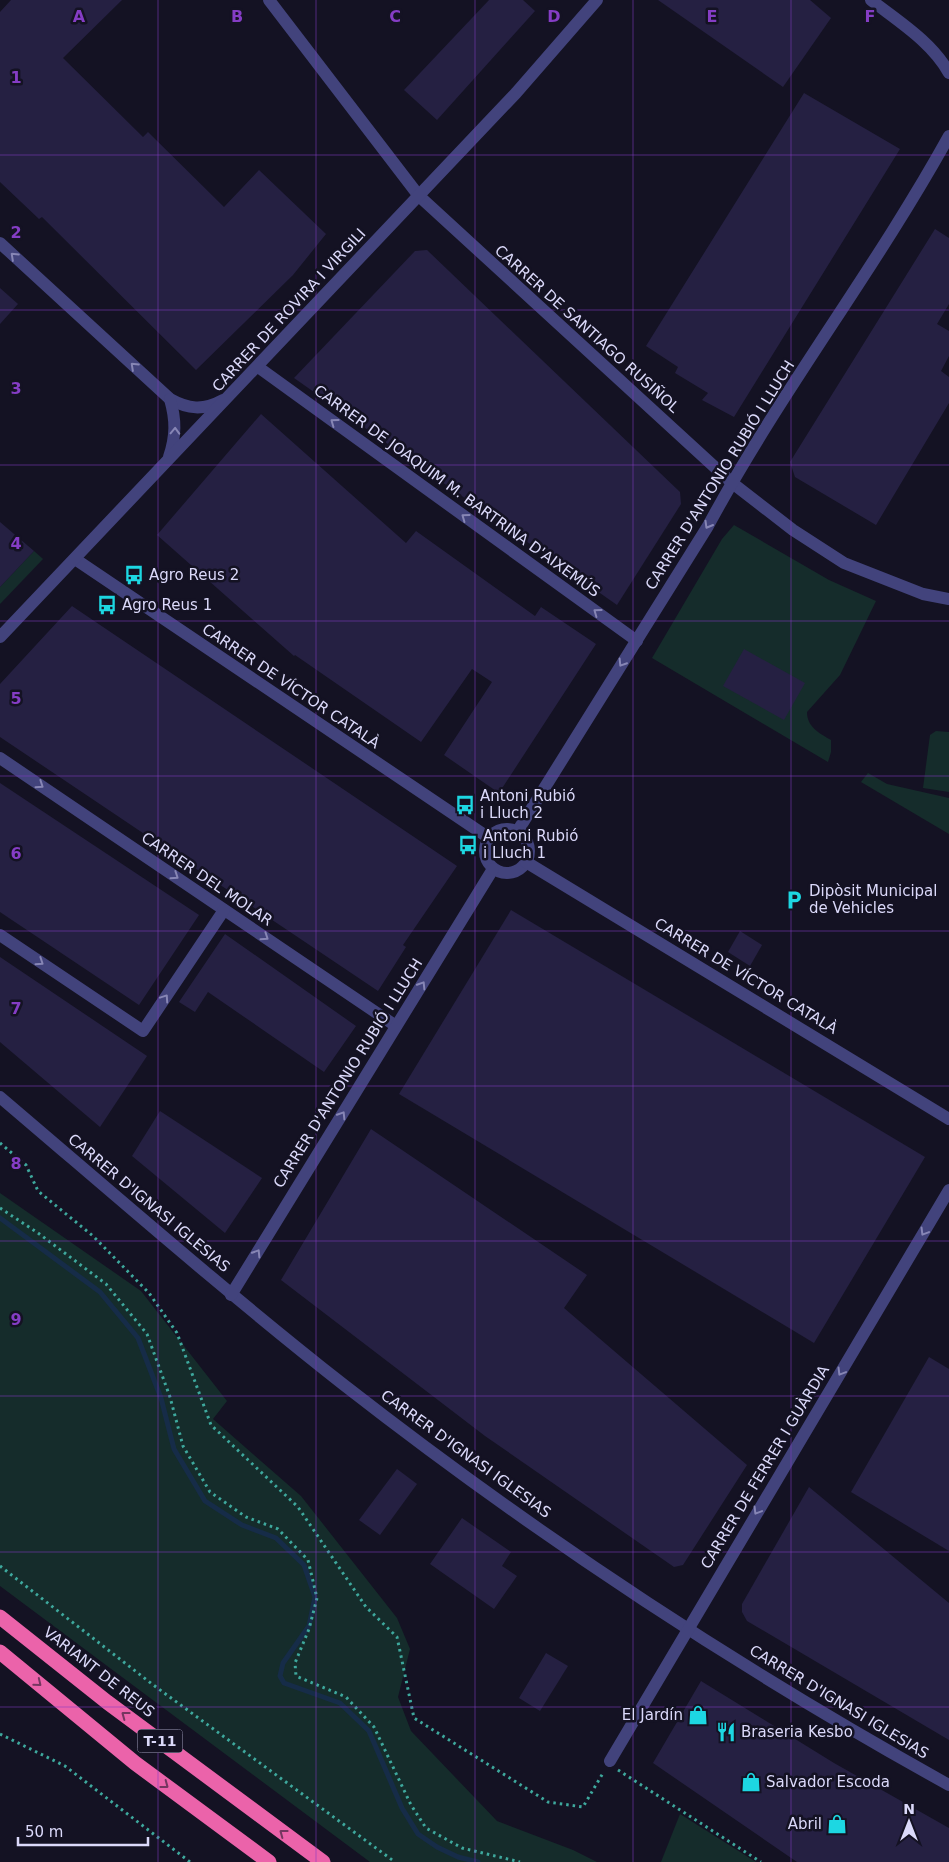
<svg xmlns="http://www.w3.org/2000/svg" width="949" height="1862" font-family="'DejaVu Sans',sans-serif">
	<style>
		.green { fill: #152c2b }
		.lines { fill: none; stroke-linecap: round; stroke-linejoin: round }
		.stream { stroke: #162c48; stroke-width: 5 }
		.building { fill: #252042 }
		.path { stroke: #3ea89d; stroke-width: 3; stroke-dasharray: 2.5 4; stroke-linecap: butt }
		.street { stroke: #42437c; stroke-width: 12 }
		.highway { stroke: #eb63aa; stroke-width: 15 }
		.oneway { stroke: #8786b5 }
		.oneway2 { stroke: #753660 }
		.grid { fill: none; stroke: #853dc5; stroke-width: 1; stroke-opacity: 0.55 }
		.labels { text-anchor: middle; stroke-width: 5; stroke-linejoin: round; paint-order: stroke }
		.shield { fill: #141223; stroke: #9f9dba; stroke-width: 1 }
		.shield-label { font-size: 14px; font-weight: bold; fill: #dbd9fa }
		.street-label { font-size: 15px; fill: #dbd9fa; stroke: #141223 }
		.poi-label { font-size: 15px; fill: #dbd9fa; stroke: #141223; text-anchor: start }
		.grid-label { font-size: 16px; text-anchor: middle; font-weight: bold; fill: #853dc5; stroke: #141223; stroke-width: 5; stroke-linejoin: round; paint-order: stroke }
	</style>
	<rect width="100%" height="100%" fill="#141223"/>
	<g class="green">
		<path d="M734,525L829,580L876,601L840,675L807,712C807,727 819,733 831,740V752L828,762L652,658L722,539Z"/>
		<path d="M34,551L43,559L0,604V587Z"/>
		<path d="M936,731L949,732V792L923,788L930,735Z"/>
		<path d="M868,773L887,784L949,798V834L861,782Z"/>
		<path d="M0,1193L141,1291L227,1401L213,1419L301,1496L397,1618L410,1649L398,1697L411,1731L497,1821L573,1850L597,1862H370L0,1586Z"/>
		<path d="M680,1814L756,1862H661Z"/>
	</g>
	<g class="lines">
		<path class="stream" d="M0,1218L100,1292L138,1338L161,1398L174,1449L205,1501L242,1525L276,1538L304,1565L315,1597L309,1626L283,1663L280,1676L284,1683L340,1703L369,1731L402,1808L418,1834L437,1847L458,1857L478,1862"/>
	</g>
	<g class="building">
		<path d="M11,0H122L63,58L143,137L148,132L224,207L259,170L326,234L293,275L196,370L42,217L39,219L0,182V12Z"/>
		<path d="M489,0H523L535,11L437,120L404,90Z"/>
		<path d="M658,0H810L831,18L783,87Z"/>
		<path d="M804,93L900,149L734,417L702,400L708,393L675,373L678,367L646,346Z"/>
		<path d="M935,229L949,238V304L937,324L949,331V356L941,371L949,377V403L876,525L795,477L790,462Z"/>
		<path d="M427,250L680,492L681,504L617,605L294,378L415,251Z"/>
		<path d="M0,288L18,304L0,324Z"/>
		<path d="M261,414L406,543L416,531L535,616L541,607L596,644L499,793L444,755L492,682L472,669L421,742L295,655L294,656L157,535Z"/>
		<path d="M0,522L34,551L0,587Z"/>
		<path d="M72,606L457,866L403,945L406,947L378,991L0,737V684Z"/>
		<path d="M744,649L805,683L784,720L723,686Z"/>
		<path d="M0,783L199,915L139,1005L0,912Z"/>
		<path d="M511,910L925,1157L814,1343L399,1094Z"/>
		<path d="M740,931L762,945L750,966L728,952Z"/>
		<path d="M225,934L356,1026L324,1072L208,992L195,1012L179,1002Z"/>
		<path d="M0,957L147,1056L100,1127L0,1042Z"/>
		<path d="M160,1111L262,1178L225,1233L132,1156Z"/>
		<path d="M371,1129L587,1275L564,1308L747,1465L683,1565L674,1567L485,1436L281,1280Z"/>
		<path d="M929,1357L949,1369V1551L851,1492Z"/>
		<path d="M397,1469L417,1484L380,1535L359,1520Z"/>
		<path d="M809,1487L949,1603V1740L747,1621L742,1612V1604Z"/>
		<path d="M462,1518L511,1552L502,1566L517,1576L494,1609L430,1564Z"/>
		<path d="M546,1653L568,1666L540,1711L519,1698Z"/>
		<path d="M701,1681L834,1763L949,1828V1862H797L653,1763Z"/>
	</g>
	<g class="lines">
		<g class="path">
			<path d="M0,1143L26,1165L38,1191L93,1236L149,1293L177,1333L211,1425L298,1507L366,1607L397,1637L414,1718L548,1802L583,1807L603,1773"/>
			<path d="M0,1208L38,1233L106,1284L147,1334L170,1397L183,1446L210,1492L246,1517L278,1529L308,1560L317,1598L309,1629L295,1663L296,1676L346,1697L374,1727L411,1805L426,1828L462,1848L520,1862"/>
			<path d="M0,1566L152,1684L395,1862"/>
			<path d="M0,1734L65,1766L190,1862"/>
			<path d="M618,1770L761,1862"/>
		</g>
		<g class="street">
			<path d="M269,0L419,196L731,482L793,530L844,563L923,594L949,599"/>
			<path d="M871,0C898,21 932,42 949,73"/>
			<path d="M0,243L170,399C188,409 203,411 223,400"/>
			<path d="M258,367L637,641"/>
			<path d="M169,457C176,436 176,420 170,399"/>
			<path d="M75,559L489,838"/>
			<path d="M0,637L516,93L597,0"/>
			<path d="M0,758L396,1026"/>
			<circle cx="507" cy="851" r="22"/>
			<path d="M517,832L708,526C780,392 875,270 949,136"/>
			<path d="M526,862L949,1119"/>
			<path d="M0,935L143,1031L224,910"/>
			<path d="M0,1097C114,1194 227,1293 344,1385C535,1534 738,1668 949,1785"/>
			<path d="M231,1295L493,869"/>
			<path d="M610,1761L949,1190"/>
		</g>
		<g class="highway">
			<path d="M0,1617L107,1702L323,1862"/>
			<path d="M0,1652L135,1763L269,1862"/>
		</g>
	</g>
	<defs><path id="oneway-chevron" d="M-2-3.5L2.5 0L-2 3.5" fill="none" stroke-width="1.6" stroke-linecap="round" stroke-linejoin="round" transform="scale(1.25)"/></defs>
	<g class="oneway">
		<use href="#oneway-chevron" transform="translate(14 256) rotate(-137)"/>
		<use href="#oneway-chevron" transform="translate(134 366) rotate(-137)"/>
		<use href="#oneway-chevron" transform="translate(334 422) rotate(-144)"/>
		<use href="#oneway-chevron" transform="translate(175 431) rotate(-88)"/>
		<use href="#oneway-chevron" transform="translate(465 517) rotate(-144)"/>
		<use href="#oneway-chevron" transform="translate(708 525) rotate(120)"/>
		<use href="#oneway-chevron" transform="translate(597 612) rotate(-144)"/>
		<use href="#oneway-chevron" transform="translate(622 663) rotate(122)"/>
		<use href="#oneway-chevron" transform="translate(40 785) rotate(34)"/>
		<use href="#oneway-chevron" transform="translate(175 876) rotate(34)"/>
		<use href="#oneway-chevron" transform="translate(265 937) rotate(34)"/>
		<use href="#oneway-chevron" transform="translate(40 962) rotate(34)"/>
		<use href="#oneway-chevron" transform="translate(422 985) rotate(-58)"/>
		<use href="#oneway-chevron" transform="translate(165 998) rotate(-56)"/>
		<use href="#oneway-chevron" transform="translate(342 1115) rotate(-58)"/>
		<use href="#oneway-chevron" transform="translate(924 1232) rotate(121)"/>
		<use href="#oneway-chevron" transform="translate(257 1253) rotate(-58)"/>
		<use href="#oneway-chevron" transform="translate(841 1372) rotate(121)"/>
		<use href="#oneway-chevron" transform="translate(757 1511) rotate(121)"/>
	</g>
	<g class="oneway2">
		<use href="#oneway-chevron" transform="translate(38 1683) rotate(39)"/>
		<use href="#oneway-chevron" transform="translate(125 1715) rotate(-143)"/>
		<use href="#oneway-chevron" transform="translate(165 1785) rotate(37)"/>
		<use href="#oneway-chevron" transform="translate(283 1833) rotate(-143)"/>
	</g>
	<path class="grid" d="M158,0V1862M316,0V1862M475,0V1862M633,0V1862M791,0V1862M0,155H949M0,310H949M0,465H949M0,621H949M0,776H949M0,931H949M0,1086H949M0,1241H949M0,1396H949M0,1552H949M0,1707H949"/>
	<defs>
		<symbol id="bus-bare" viewBox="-9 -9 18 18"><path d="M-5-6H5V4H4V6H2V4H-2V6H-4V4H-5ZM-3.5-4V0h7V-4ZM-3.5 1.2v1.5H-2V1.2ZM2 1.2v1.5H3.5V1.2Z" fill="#1dd7e2" stroke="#141223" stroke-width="2.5" paint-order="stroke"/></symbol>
		<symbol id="parking-bare" viewBox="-9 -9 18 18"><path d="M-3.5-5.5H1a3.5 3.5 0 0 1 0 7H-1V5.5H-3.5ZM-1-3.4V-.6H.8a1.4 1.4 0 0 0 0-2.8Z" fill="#1dd7e2" stroke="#141223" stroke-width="2.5" paint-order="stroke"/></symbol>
		<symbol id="shop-bare" viewBox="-9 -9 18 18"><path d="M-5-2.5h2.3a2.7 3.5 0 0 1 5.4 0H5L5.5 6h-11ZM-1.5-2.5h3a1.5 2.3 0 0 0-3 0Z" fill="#1dd7e2" stroke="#141223" stroke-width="2.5" paint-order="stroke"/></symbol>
		<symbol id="restaurant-bare" viewBox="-9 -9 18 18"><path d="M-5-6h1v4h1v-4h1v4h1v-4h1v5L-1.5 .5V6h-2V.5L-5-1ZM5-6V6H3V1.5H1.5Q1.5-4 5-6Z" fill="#1dd7e2" stroke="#141223" stroke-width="2.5" paint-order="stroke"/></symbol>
	</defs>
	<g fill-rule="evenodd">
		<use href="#bus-bare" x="120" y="561" width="28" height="28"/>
		<use href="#bus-bare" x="93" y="591" width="28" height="28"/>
		<use href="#bus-bare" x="451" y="791" width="28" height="28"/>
		<use href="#bus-bare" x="454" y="831" width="28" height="28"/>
		<use href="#parking-bare" x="780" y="886" width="28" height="28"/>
		<use href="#shop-bare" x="684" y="1701" width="28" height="28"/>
		<use href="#restaurant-bare" x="712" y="1718" width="28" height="28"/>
		<use href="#shop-bare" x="737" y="1768" width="28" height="28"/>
		<use href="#shop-bare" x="823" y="1810" width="28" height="28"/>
	</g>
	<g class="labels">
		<rect class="shield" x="137.5" y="1729.5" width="45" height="23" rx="4"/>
		<g class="shield-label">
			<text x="160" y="1746">T-11</text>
		</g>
		<g class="street-label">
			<text transform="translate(289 310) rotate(-47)" y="5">CARRER DE ROVIRA I VIRGILI</text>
			<text transform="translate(587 329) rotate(42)" y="5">CARRER DE SANTIAGO RUSIÑOL</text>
			<text transform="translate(720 475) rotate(-58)" y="5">CARRER D'ANTONIO RUBIÓ I LLUCH</text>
			<text transform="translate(457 491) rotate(36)" y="5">CARRER DE JOAQUIM M. BARTRINA D'AIXEMÚS</text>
			<text transform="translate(291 686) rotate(34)" y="5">CARRER DE VÍCTOR CATALÀ</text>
			<text transform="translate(207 879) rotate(34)" y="5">CARRER DEL MOLAR</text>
			<text transform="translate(746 976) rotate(31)" y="5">CARRER DE VÍCTOR CATALÀ</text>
			<text transform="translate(348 1073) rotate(-58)" y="5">CARRER D'ANTONIO RUBIÓ I LLUCH</text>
			<text transform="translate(149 1203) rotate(40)" y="5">CARRER D'IGNASI IGLESIAS</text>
			<text transform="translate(466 1454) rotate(36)" y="5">CARRER D'IGNASI IGLESIAS</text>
			<text transform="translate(765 1467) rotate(-59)" y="5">CARRER DE FERRER I GUÀRDIA</text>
			<text transform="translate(99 1672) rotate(38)" y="5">VARIANT DE REUS</text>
			<text transform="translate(839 1702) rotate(31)" y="5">CARRER D'IGNASI IGLESIAS</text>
		</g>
		<g class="poi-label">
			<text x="149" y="580">Agro Reus 2</text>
			<text x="122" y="610">Agro Reus 1</text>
			<text x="480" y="801">Antoni Rubió<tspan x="480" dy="17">i Lluch 2</tspan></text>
			<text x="483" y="841">Antoni Rubió<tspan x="483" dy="17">i Lluch 1</tspan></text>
			<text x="809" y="896">Dipòsit Municipal<tspan x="809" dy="17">de Vehicles</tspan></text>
			<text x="683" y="1720" text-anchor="end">El Jardín</text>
			<text x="741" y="1737">Braseria Kesbo</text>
			<text x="766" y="1787">Salvador Escoda</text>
			<text x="822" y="1829" text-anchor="end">Abril</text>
		</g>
	</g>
	<g class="grid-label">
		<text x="79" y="22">A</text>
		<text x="237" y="22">B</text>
		<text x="395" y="22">C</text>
		<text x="554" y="22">D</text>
		<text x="712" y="22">E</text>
		<text x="870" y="22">F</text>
		<text x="16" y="83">1</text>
		<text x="16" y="238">2</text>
		<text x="16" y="394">3</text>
		<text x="16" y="549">4</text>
		<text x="16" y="704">5</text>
		<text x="16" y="859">6</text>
		<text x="16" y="1014">7</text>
		<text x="16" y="1169">8</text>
		<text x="16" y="1325">9</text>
	</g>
	<g transform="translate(909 1822)" stroke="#141223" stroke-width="4" paint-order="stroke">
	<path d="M0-4L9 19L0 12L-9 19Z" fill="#dbd9fa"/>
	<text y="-8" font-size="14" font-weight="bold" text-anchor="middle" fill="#dbd9fa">N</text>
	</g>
	<path d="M18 1837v8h130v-8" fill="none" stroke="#dbd9fa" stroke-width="2.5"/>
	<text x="25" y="1837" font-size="15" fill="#dbd9fa" stroke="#141223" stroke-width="4" paint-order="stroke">50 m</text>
</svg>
